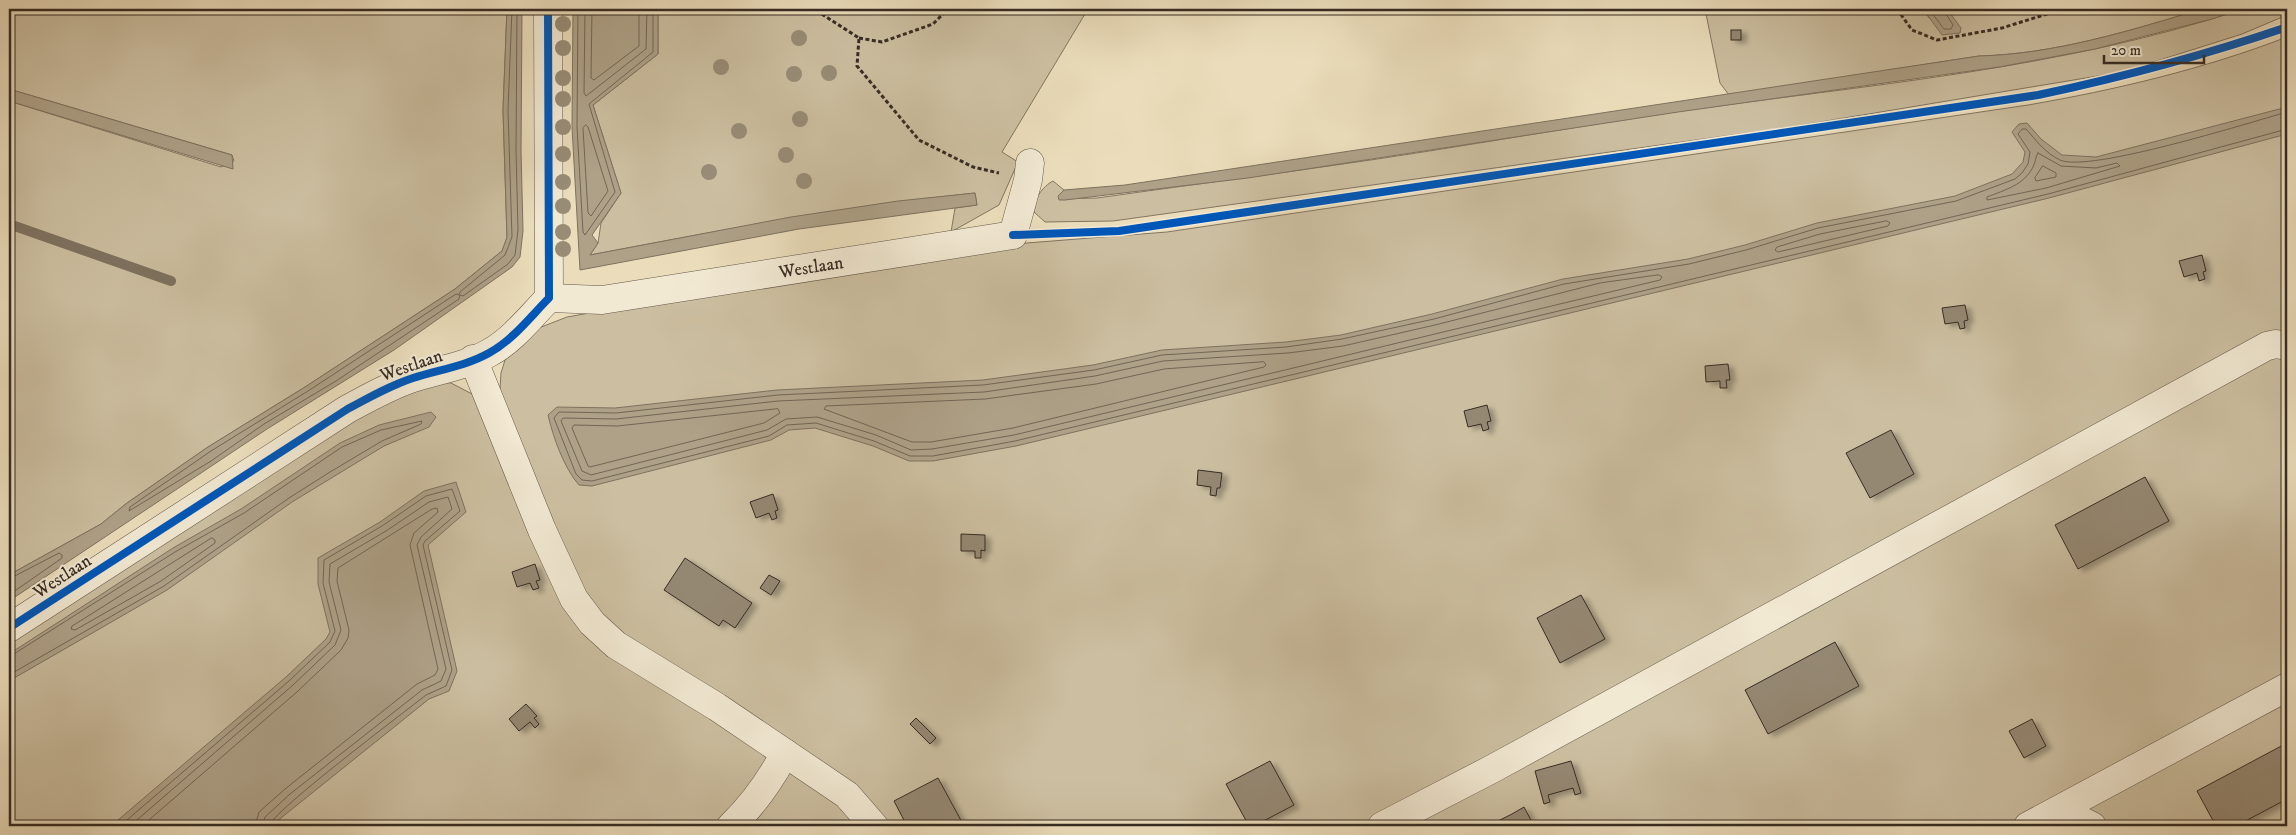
<svg xmlns="http://www.w3.org/2000/svg" width="2296" height="835" font-family="'IM FELL DW Pica',serif">
	<style>
		.green { fill: #ccbfa1; stroke: #827662 }
		.water { fill: #aea188; stroke: #7e7260 }
		.lines { fill: none; stroke-linecap: round; stroke-linejoin: round }
		.shore { stroke: #726656; stroke-width: 1 }
		.stream { stroke: #7e7260; stroke-width: 10 }
		.building { fill: #958873; stroke: #372c24; filter: url(#shadow) }
		.minor-casing { stroke: #64584a; stroke-width: 29 }
		.path { stroke: #372c24; stroke-width: 3; stroke-dasharray: 4 2.5; stroke-linecap: butt }
		.minor { stroke: #f2e9d3; stroke-width: 28 }
		.cycleway-casing { stroke: #f2e9d3; stroke-width: 11 }
		.cycleway { stroke: #0057b8; stroke-width: 8 }
		.tree { fill: #988c76 }
		.labels { text-anchor: middle; stroke-width: 4; stroke-linejoin: round; paint-order: stroke }
		.street-label { font-size: 18px; fill: #372c24; stroke: #f2e9d3 }
	</style>
	<defs>
		<filter id="shadow"><feDropShadow dx="5.5" dy="3" stdDeviation="2.5" flood-color="#0004"/></filter>
	</defs>
	<rect width="100%" height="100%" fill="#ebddbb"/>
	<filter id="stains"><feTurbulence type="fractalNoise" baseFrequency=".004" numOctaves="4"/><feColorMatrix values="0 0 0 0 .2 0 0 0 0 .09 0 0 0 0 .02 0 0 0 .5 -.17"/></filter>
	<radialGradient id="worn" r=".72"><stop offset=".6" stop-color="#630" stop-opacity="0"/><stop offset="1" stop-color="#630" stop-opacity=".3"/></radialGradient>
	<g class="green">
		<path d="M9,9H507L503,110L507,238L502,251L455,289L305,387L208,447L127,503L101,524L9,575V101L221,167L234,161L232,155L9,89Z"/>
		<path d="M658,9H1088L1002,152L1018,162L999,205L951,232L955,208L977,205L975,193C845,206 718,231 590,255L598,243L601,223L621,193L593,105L658,54Z"/>
		<path d="M1705,9H1923L1929,18L1960,28L1947,9H2202C2129,31 2055,54 1979,56L1729,95L1720,83Z"/>
		<path d="M2243,9H2287V15L2242,34L2122,72L1790,127L1113,221L1045,222L1034,212C1032,201 1043,186 1053,181L1064,190L1059,199L1097,198C1175,187 1252,177 1329,166C1444,150 1559,129 1675,112C1863,85 2061,70 2243,9Z"/>
		<path d="M2287,37V826H9V639L376,405L439,382L451,383L476,396L560,592L639,646L613,626L580,588L504,409L500,389L501,373L506,357L531,331L567,317L663,300L1014,244L1167,232L2028,105C2115,90 2204,69 2287,37Z"/>
	</g>
	<g class="water">
		<path d="M507,9H522L521,151L523,231L520,257L512,267L394,350L267,429L9,601V575L101,524L127,503L208,447L305,387L455,289L502,251L507,237L503,110Z"/>
		<path d="M573,9H658V54L593,105L621,193L592,235L598,243L590,255L791,217L898,201L975,193L977,205L799,229L580,270L572,127Z"/>
		<path d="M1923,9H1947L1961,28L1960,33L1942,35Z"/>
		<path d="M2202,9H2243L2212,19L2095,49L1999,67L1678,112L1248,178L1065,200H1059L1058,196L1064,190L1125,185L1979,56C2055,54 2129,31 2202,9Z"/>
		<path d="M9,89L232,155L233,169L9,101Z"/>
		<path d="M2287,107V134L2049,198L1016,446L933,461H909L873,446L815,428L789,430L771,440L592,486L579,485C564,468 553,437 548,415L557,407L615,408L777,390L983,380L1093,365L1162,350L1286,342L1341,335L1432,314L1563,279L1688,259L1745,245L1817,223L1955,196L2012,174L2023,162L2025,152L2012,132L2019,124L2027,123L2041,139L2062,155L2096,157Z"/>
		<path d="M431,412L436,417L429,427L384,446L292,502L167,590L9,681V654L173,548L241,509L340,443L379,425Z"/>
		<path d="M456,482L466,512L428,545L457,671L449,691L429,699L271,826H111L286,677L326,639L330,632L318,584V558L380,522L424,491Z"/>
	</g>
	<g class="lines">
		<g class="shore">
			<path d="M512,9L508,110L512,237L505,255L460,292L459,295L456,294L308,391L211,451L130,507L129,511L211,461L264,424L336,381L459,299L460,295L463,296L508,264L515,255L518,230L516,151L517,9"/>
			<path d="M578,9L577,127L583,232L585,235L615,192L589,104L653,52V9"/>
			<path d="M585,9L584,93L586,96L646,49L647,9"/>
			<path d="M592,9L591,78L594,80L639,46V9"/>
			<path d="M1929,9L1944,29H1951L1953,25L1943,9"/>
			<path d="M2287,112C2248,123 2089,173 2060,160C2045,153 2036,140 2026,129H2022L2018,134L2030,152L2028,164L2022,173L2015,179L1956,201L1818,228L1746,250L1689,264L1564,284L1434,319L1342,339L1286,347L1162,355L1094,370L983,385L778,395L616,413L559,412L554,418L576,474L582,480L592,481L769,436L787,425L816,423L874,441L910,456H933L1015,441L2048,194L2287,129"/>
			<path d="M586,125L588,127L608,191L591,216L588,213L583,128Z"/>
			<path d="M2038,153L2061,166L2096,168L2117,163L2120,166L2046,188L1987,200V197C2005,190 2024,185 2033,167C2036,162 2035,157 2038,153Z"/>
			<path d="M2043,166L2056,173V177L2036,181L2035,178Z"/>
			<path d="M1887,221L1890,223L1888,226L1778,252L1775,250L1777,247L1820,234Z"/>
			<path d="M1659,275L1662,277L1660,280L1014,435L932,449L911,450L876,435L817,417L786,419L767,430L591,475L582,471L561,421L563,418L616,419L778,401L984,392L1095,376L1163,361L1288,353L1343,346L1435,325L1600,283Z"/>
			<path d="M1264,362L1266,365L1264,367L1013,428L931,442H912L824,409L826,406L985,399L1096,384L1164,369Z"/>
			<path d="M778,409L780,413L764,423L590,467L588,466L572,428L574,425L617,426Z"/>
			<path d="M212,538L215,540V543L161,581L75,630L71,629L72,626L77,623Z"/>
			<path d="M9,579L59,553L62,555V558L9,595"/>
			<path d="M9,657L175,552L244,513L342,447L381,430L422,421L421,424L382,441L330,472L289,498L164,586L9,675"/>
			<path d="M120,826L289,681L330,642L335,631L323,583L324,560L382,526L426,496L452,489L460,511L425,541L423,545L452,670L446,686L426,695C406,711 270,813 269,826"/>
			<path d="M130,826L293,685L335,645L341,630L329,582L330,564L386,531L429,502L448,497L452,509L421,537L417,545L446,669L441,681L422,690L290,794L265,817L262,826"/>
			<path d="M142,826L298,691L341,650L348,638L349,630L337,581L338,568L432,509L437,508L438,512L414,533L410,545L438,669L435,675L417,684L285,789L259,812L255,826"/>
		</g>
		<path class="stream" d="M9,224L171,281"/>
	</g>
	<g class="building">
		<rect x="1731" y="30" width="10" height="10"/>
		<path d="M2202,255L2206,271L2203,272L2205,279L2199,281L2197,273L2184,277L2179,261Z"/>
		<path d="M1965,305L1968,320L1964,321L1965,328L1960,329L1958,322L1945,324L1942,308Z"/>
		<path d="M1728,364L1730,380H1726L1727,388H1720V381L1706,382L1705,366Z"/>
		<path d="M1487,405L1491,421L1487,422L1489,429L1483,431L1481,424L1468,427L1464,411Z"/>
		<path d="M1891,430L1914,474L1870,498L1846,453Z"/>
		<path d="M1198,470L1222,473L1220,488H1217L1216,496L1210,495L1211,487L1197,485Z"/>
		<path d="M2145,477L2169,521L2078,569L2055,525Z"/>
		<path d="M773,494L778,510L775,511L777,518L772,520L769,513L756,518L750,502Z"/>
		<path d="M961,534L985,535V551L981,550V558H975V551H961Z"/>
		<path d="M685,558L752,603L735,628L723,620L719,626L664,590Z"/>
		<path d="M535,564L540,580L536,581L539,588L533,590L530,583L517,587L512,572Z"/>
		<path d="M769,575L780,581L771,595L760,588Z"/>
		<path d="M1581,595L1605,639L1560,663L1537,618Z"/>
		<path d="M1835,642L1859,686L1768,734L1745,690Z"/>
		<path d="M526,704L537,716L534,718L539,724L535,728L530,722L519,731L509,719Z"/>
		<path d="M916,718L936,738L930,744L910,724Z"/>
		<path d="M2032,719L2046,746L2024,758L2009,731Z"/>
		<path d="M2287,743V799L2236,826H2216L2197,791Z"/>
		<path d="M1270,761L1294,805L1254,826H1249L1226,784Z"/>
		<path d="M1571,761L1581,793L1575,795L1573,788L1548,795L1550,802L1544,804L1535,771Z"/>
		<path d="M938,778L964,826H907L894,801Z"/>
		<path d="M1524,807L1534,826H1488L1512,814Z"/>
	</g>
	<g class="lines">
		<defs>
			<g id="minor">
				<path d="M549,298L602,300L1013,235L1028,180L1030,163"/>
				<path d="M473,359L542,530L574,599L592,623L616,645L717,707L847,795L874,826"/>
				<path d="M9,628L346,410C368,398 389,386 413,378C438,370 466,366 489,353C513,340 531,316 549,298L548,9"/>
				<path d="M2060,810L2092,826"/>
				<path d="M731,826C754,804 770,781 785,753"/>
				<path d="M1382,826L1492,769L2267,346L2276,344L2287,346"/>
				<path d="M2028,826L2287,687"/>
			</g>
		</defs>
		<use href="#minor" class="minor-casing"/>
		<g class="path">
			<path d="M818,9L820,13L859,38L857,66L919,140L973,167L999,173"/>
			<path d="M1897,9L1912,30L1937,40L2002,28L2063,9"/>
			<path d="M859,38L882,42L933,24L948,9"/>
		</g>
		<use href="#minor" class="minor"/>
		<defs>
			<g id="cycleway">
				<path d="M1013,235L1119,231L2038,95C2123,77 2205,55 2287,27"/>
				<path d="M9,628L346,410C368,398 389,386 413,378C438,370 466,366 489,353C513,340 531,316 549,298L548,9"/>
			</g>
		</defs>
		<use href="#cycleway" class="cycleway-casing"/>
		<use href="#cycleway" class="cycleway"/>
	</g>
	<g class="tree">
		<circle cx="563" cy="24" r="8"/>
		<circle cx="799" cy="38" r="8"/>
		<circle cx="563" cy="48" r="8"/>
		<circle cx="721" cy="67" r="8"/>
		<circle cx="829" cy="73" r="8"/>
		<circle cx="794" cy="74" r="8"/>
		<circle cx="563" cy="78" r="8"/>
		<circle cx="563" cy="99" r="8"/>
		<circle cx="800" cy="119" r="8"/>
		<circle cx="563" cy="127" r="8"/>
		<circle cx="739" cy="131" r="8"/>
		<circle cx="563" cy="154" r="8"/>
		<circle cx="786" cy="155" r="8"/>
		<circle cx="709" cy="172" r="8"/>
		<circle cx="804" cy="181" r="8"/>
		<circle cx="563" cy="182" r="8"/>
		<circle cx="563" cy="206" r="8"/>
		<circle cx="563" cy="232" r="8"/>
		<circle cx="563" cy="249" r="8"/>
	</g>
	<g class="labels">
		<g class="street-label">
			<text transform="translate(811 267) rotate(-9)" y="6">Westlaan</text>
			<text transform="translate(411 365) rotate(-19)" y="6">Westlaan</text>
			<text transform="translate(62 576) rotate(-33)" y="6">Westlaan</text>
		</g>
	</g>
	<rect width="2296" height="835" fill="none" stroke="#ebddbb" stroke-width="30"/>
	<rect x="10" y="10" width="2276" height="815" fill="none" stroke="#372c24" stroke-width="2.5"/>
	<rect x="15" y="15" width="2266" height="805" fill="none" stroke="#372c24"/>
	<path d="M2104 55v8h100v-8" fill="none" stroke="#372c24" stroke-width="2.5"/>
	<text x="2111" y="55" font-size="15" fill="#372c24" stroke="#f2e9d3" stroke-width="4" paint-order="stroke">20 m</text>
	<rect width="100%" height="100%" filter="url(#stains)"/>
	<rect width="100%" height="100%" fill="url(#worn)"/>
</svg>
